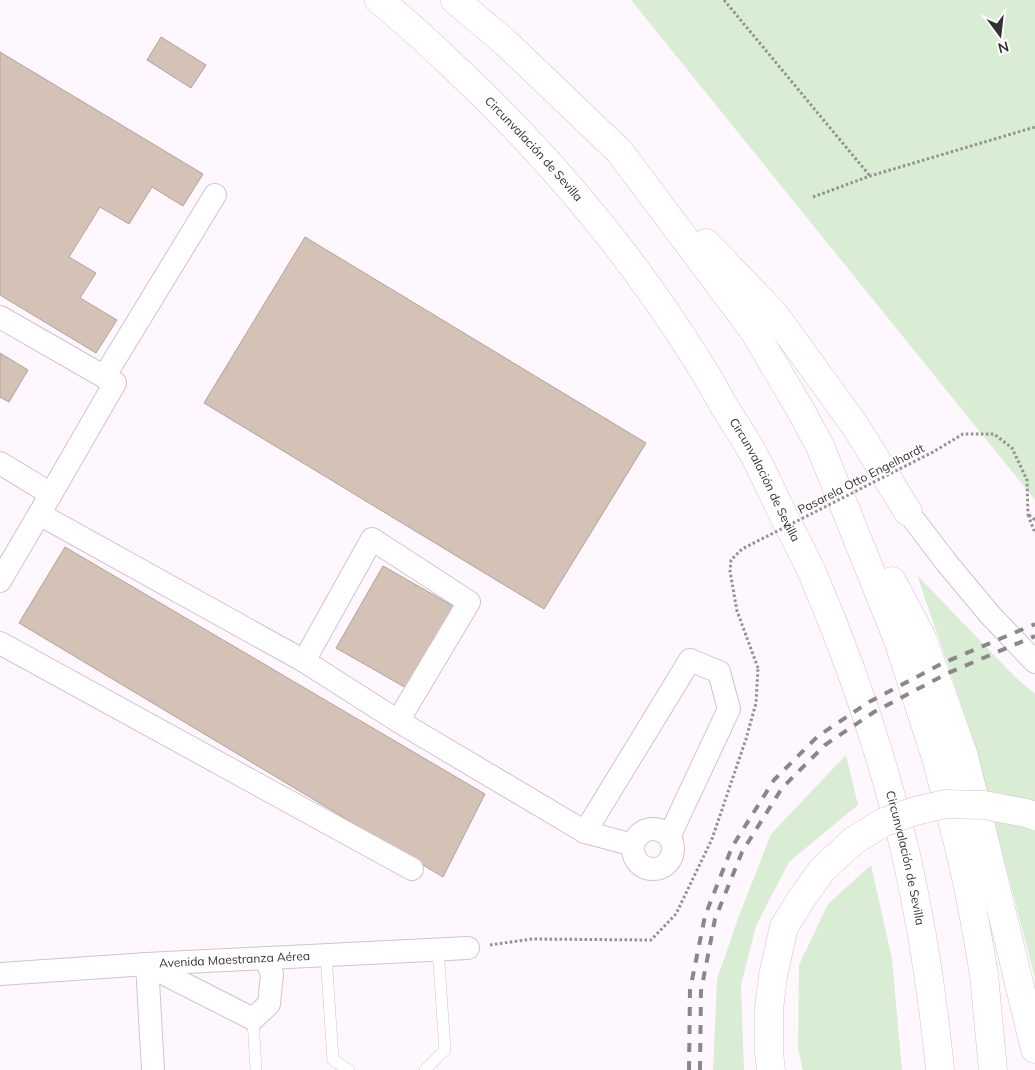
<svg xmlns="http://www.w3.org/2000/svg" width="1035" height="1070" font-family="Mulish,sans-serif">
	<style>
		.green { fill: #d8edd3 }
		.building { fill: #d4c2b6; stroke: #b3a297 }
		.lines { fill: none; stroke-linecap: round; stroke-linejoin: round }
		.lane-casing { stroke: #d1c2d1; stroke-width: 12 }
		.street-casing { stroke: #d1c2d1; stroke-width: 24 }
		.highway-casing { stroke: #d1c2d1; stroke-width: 29 }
		.path { stroke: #958f94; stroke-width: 3; stroke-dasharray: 2.5 2.5; stroke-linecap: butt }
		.lane { stroke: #fff; stroke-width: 11 }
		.street { stroke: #fff; stroke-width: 22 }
		.highway { stroke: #fff; stroke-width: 28 }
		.rail { stroke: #8c868b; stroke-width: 4; stroke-dasharray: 9 9; stroke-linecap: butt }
		.highway-bridge-casing { stroke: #d1c2d1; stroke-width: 29; stroke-linecap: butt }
		.path-bridge { stroke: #958f94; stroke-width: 3; stroke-dasharray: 2.5 2.5; stroke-linecap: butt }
		.highway-bridge { stroke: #fff; stroke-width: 28 }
		.labels { text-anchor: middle; stroke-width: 4; stroke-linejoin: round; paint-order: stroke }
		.street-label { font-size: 12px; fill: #353035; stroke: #fff }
	</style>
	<rect width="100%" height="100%" fill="#fef7fd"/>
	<g class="green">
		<path d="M631,0H1035V500Z"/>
		<path d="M917,575L1015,677L1035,694V978L972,736Z"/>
		<path d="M846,755L858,805L789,862L756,926L741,985L744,1070H713L717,979L739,916L771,834Z"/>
		<path d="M871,865L892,959L902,1070H803L798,1048L799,965L828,904Z"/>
	</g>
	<g class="building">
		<path d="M161,37L206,65L191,88L147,60Z"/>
		<path d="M0,52L203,174L183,206L152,187L129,224L100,207L69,257L96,273L80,298L117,320L96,353L0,295Z"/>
		<path d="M305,237L646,443L544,609L204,403Z"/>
		<path d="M0,353L28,370L9,402L0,397Z"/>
		<path d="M65,547L485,794L443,877L19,623Z"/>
		<path d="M383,566L455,607L408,689L336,648Z"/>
	</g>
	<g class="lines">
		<defs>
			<g id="lane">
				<path d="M326,955L333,1060L349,1070"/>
				<path d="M253,1019L256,1070"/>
				<path d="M425,1070L445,1050L438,949"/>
			</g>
			<g id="street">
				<path d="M0,317L115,383L51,494"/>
				<path d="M104,377L215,195"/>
				<path d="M0,463L51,494L0,581"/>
				<path d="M908,512L946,562L991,616L1035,662"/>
				<path d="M39,514L304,661"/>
				<path d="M0,643L412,869"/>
				<path d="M398,721L469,602L372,539L304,661L398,721L585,832L690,660L719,672L729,709L669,837"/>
				<circle cx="653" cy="849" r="20"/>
				<path d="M585,832L633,845"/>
				<path d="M147,964L153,1070"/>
				<path d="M147,965L253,1019L269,1004L272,974L265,958"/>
				<path id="s1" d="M0,974L147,964L468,948"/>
			</g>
			<g id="highway">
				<path id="s2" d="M379,0C405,21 429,43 453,66C547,154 631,254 699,363C708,377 716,392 724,406C735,424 747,441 756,459C767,480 776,500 786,521C796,540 806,558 814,577C852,666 884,760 906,855C922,926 933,998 940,1070"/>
				<path d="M455,0L506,43L619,151L754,331L800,409L820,446L898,640L937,761L958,843L969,891L977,934L984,975L993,1070"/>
				<path d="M706,243L775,315L856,427L908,512"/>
				<path d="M892,581L922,638L964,756L1035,1049"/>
				<path d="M769,1009V1052L771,1070"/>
			</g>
		</defs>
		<use href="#lane" class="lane-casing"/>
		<use href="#street" class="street-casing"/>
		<use href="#highway" class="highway-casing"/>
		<g class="path">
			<path d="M724,0L870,176"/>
			<path d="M813,197L870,176L1035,127"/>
			<path d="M1028,515L1035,533"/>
			<path d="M1029,515L1035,520"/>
			<path d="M490,945L532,939L651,940L676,914L712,839L746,739L756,703L758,668"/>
		</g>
		<use href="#lane" class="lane"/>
		<use href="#street" class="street"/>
		<use href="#highway" class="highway"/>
		<g class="rail">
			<path d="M689,1070L690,990L705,916L732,847L774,780L818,736L869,702L943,663L1035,624"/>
			<path d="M700,1070L701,991L715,919L742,852L782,788L825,745L874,712L948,673L1035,636"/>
		</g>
		<defs>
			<path id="highway-bridge" d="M769,1009L773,976L784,927L802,898L822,870L853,841L884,822L915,811L946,804L984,805L1026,813L1035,816"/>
		</defs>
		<use href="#highway-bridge" class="highway-bridge-casing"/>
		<path class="path-bridge" d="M758,668L737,611L730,571L731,560L742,549L933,452L963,434H994L1012,448L1027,480L1028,515"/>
		<use href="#highway-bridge" class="highway-bridge"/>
	</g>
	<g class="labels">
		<g class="street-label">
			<text dy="4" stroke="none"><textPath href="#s2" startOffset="215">Circunvalación de Sevilla</textPath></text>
			<text transform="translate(861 479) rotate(-27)" y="4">Pasarela Otto Engelhardt</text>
			<text dy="4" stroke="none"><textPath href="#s2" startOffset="620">Circunvalación de Sevilla</textPath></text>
			<text dy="4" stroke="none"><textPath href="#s2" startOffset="1025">Circunvalación de Sevilla</textPath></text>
			<text dy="4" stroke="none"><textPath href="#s1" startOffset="235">Avenida Maestranza Aérea</textPath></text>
		</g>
	</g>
	<g transform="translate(1000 35) rotate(165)" stroke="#ffffff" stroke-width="4" paint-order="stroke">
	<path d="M0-4L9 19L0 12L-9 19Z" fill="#353035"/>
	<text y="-8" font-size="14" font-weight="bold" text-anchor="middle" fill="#353035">N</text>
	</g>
</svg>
